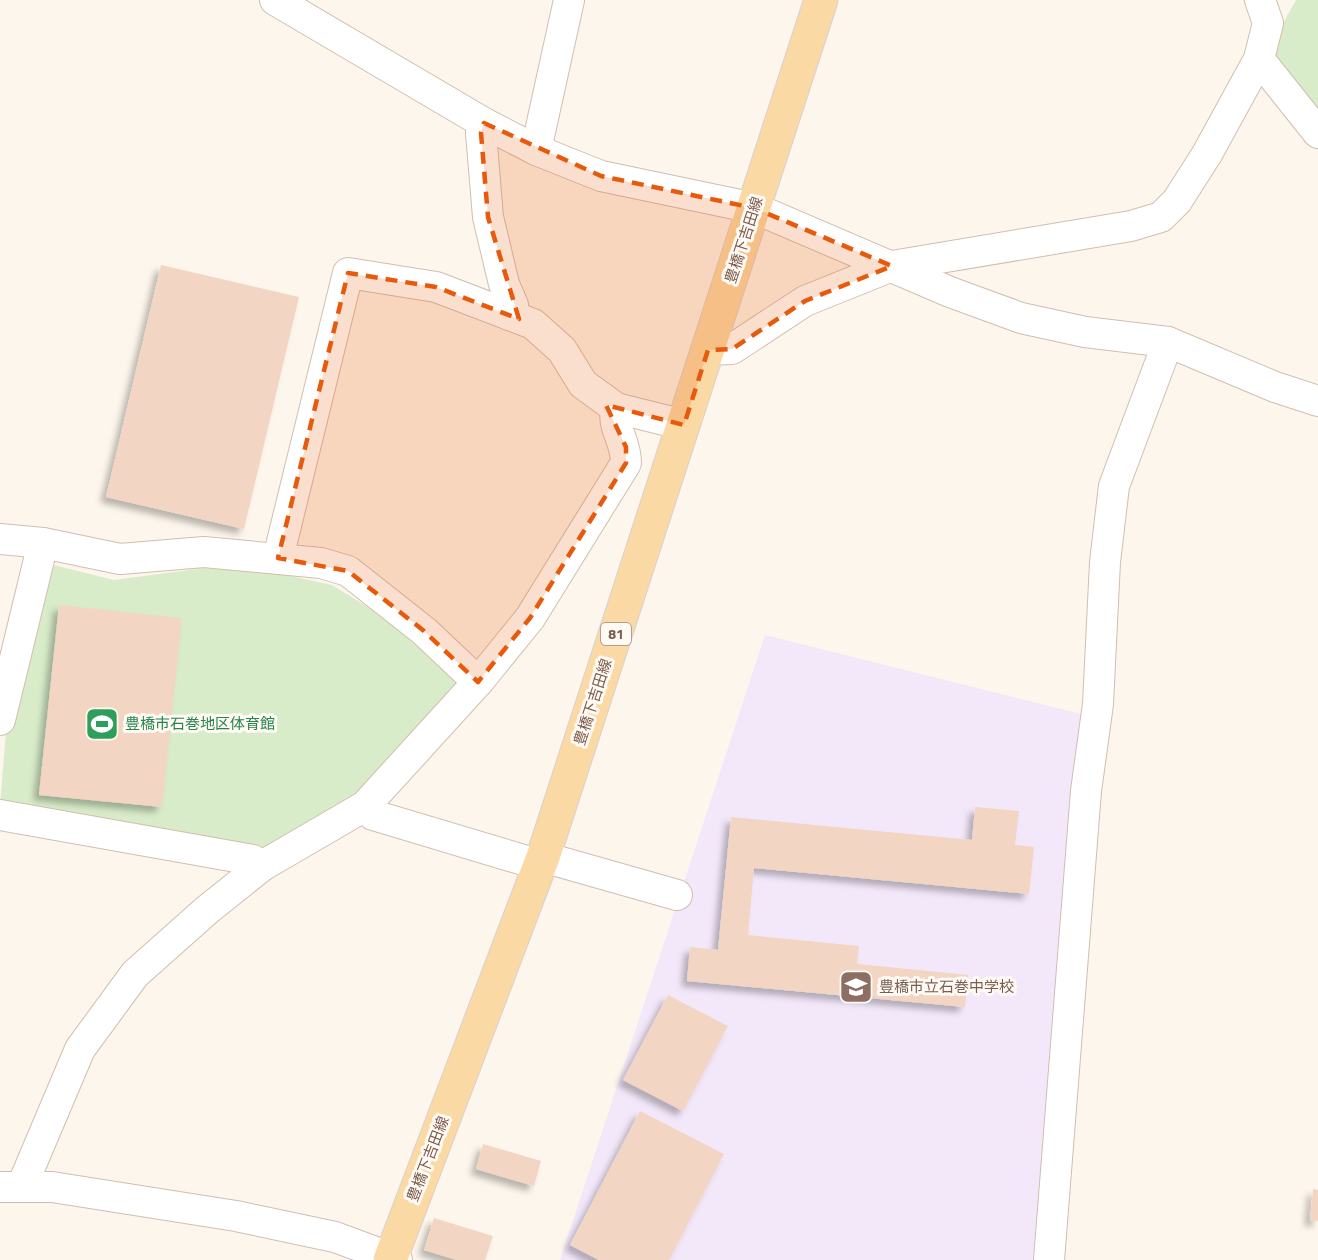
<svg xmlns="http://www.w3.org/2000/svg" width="1318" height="1260" font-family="'Titillium Web','Noto Sans JP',sans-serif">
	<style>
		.education { fill: #f3e8fa }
		.green { fill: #d8ecc9 }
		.building { fill: #f3d5c3; filter: url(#shadow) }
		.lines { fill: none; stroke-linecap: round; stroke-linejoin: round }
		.minor-casing { stroke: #d1beb0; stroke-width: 32 }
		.primary-casing { stroke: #dad1cd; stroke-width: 35 }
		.minor { stroke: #fff; stroke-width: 30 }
		.primary { stroke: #fbd9a5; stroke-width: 33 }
		.marked { fill: #e8590c; fill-opacity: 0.2; stroke: #e8590c; stroke-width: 4.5; stroke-dasharray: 12 8; stroke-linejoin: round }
		.labels { text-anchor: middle; stroke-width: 6; stroke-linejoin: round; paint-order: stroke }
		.shield { fill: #fffaf3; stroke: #a28b7f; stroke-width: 1.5 }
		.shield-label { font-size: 14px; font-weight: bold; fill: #7a5c4d }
		.street-label { font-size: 15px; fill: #7a5c4d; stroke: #fffaf3 }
		.leisure-label { font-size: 15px; fill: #27864d; stroke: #fffaf3; text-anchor: start }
		.education-label { font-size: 15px; fill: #785e54; stroke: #fffaf3; text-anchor: start }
	</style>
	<defs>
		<filter id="shadow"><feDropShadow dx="-5.5" dy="5.5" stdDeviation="3" flood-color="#0004"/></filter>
	</defs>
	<rect width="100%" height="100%" fill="#fdf6ec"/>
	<path class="education" d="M765,635L1085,715L1040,1260H560Z"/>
	<g class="green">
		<path d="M1296,0H1318V109L1268,50Z"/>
		<path d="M54,565L114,580L204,568L281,574L332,585L391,621L465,690L355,805L265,857L0,806L6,732Z"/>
	</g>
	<g class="building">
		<path d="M161,265L299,297L244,529L106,497Z"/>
		<path d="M59,605L182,618L162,807L39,795Z"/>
		<path d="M975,807L1019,811L1015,845L1034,847L1029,894L754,868L748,935L859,946L857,964L968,975L965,1007L687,981L690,947L718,950L731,817L972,840Z"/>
		<path d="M668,995L728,1026L683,1111L623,1080Z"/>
		<path d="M640,1111L724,1154L669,1260H599L570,1245Z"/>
		<path d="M483,1144L541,1161L534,1186L476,1169Z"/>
		<path d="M1313,1189L1318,1190V1221H1310Z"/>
		<path d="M434,1218L493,1236L485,1260H457L424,1250Z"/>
	</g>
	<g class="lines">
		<defs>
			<g id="minor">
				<path d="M275,0L484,123L536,150L601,176L754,208L950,292L1021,318L1085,332L1168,342L1275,387L1318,401"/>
				<path d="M1259,59L1318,133"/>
				<path d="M484,123L481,133L488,217L504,284L513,305L509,315"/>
				<path d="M536,150L569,0"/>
				<path d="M708,350L732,349L805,301L892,266L1131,226L1161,217L1177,201L1207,154L1259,59L1268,23L1260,0"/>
				<path d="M0,539L43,543L120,559L204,552L321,563L348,571L424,631L478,682"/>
				<path d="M278,558L348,273L436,287L533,324L562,350L583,384L616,408L684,425"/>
				<path d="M0,720L43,543"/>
				<path d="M365,806L373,815L540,865"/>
				<path d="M0,815L253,860L262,866"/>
				<path d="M543,857L677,895"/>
				<path d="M22,1186L80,1049L135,974L207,910L262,866L365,806L478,682L530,618L626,463C626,439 612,430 616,408"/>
				<path d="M0,1187H52L236,1216L335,1237L397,1260"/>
				<path d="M1049,1260L1086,791L1098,704L1105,562L1114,486L1168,342"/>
			</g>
			<path id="primary" d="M390,1260L543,857L821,0"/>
		</defs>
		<use href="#minor" class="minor-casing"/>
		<use href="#primary" class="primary-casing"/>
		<use href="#minor" class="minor"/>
		<use href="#primary" class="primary"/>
	</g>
	<path class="marked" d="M484,123L601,176L754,208L892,266L805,301L732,349L708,350L684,425L606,405L626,447V463L530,618L478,682L424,631L348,571L278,558L348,273L436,287L519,319L488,217L481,133Z"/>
	<defs>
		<symbol id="stadium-square" viewBox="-11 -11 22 22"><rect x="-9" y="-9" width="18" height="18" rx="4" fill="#2e9e5b" stroke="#fffaf3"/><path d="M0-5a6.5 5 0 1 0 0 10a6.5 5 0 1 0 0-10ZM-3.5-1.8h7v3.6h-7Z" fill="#fff"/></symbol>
		<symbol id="school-square" viewBox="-11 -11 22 22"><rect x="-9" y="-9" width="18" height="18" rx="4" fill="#8d6e63" stroke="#fffaf3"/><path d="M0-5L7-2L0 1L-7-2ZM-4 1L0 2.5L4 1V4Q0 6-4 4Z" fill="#fff"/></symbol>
	</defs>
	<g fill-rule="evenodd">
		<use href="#stadium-square" x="83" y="705" width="38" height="38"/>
		<use href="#school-square" x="837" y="968" width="38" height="38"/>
	</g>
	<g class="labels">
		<rect class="shield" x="601" y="623" width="30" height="22" rx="4.5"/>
		<g class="shield-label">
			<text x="616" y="639">81</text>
		</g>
		<g class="street-label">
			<text transform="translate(744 240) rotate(-72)" y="5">豊橋下吉田線</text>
			<text transform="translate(593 702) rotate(-72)" y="5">豊橋下吉田線</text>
			<text transform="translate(428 1159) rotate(-69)" y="5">豊橋下吉田線</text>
		</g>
		<g class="leisure-label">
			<text x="125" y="729">豊橋市石巻地区体育館</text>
		</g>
		<g class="education-label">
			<text x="879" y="992">豊橋市立石巻中学校</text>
		</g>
	</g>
</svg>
